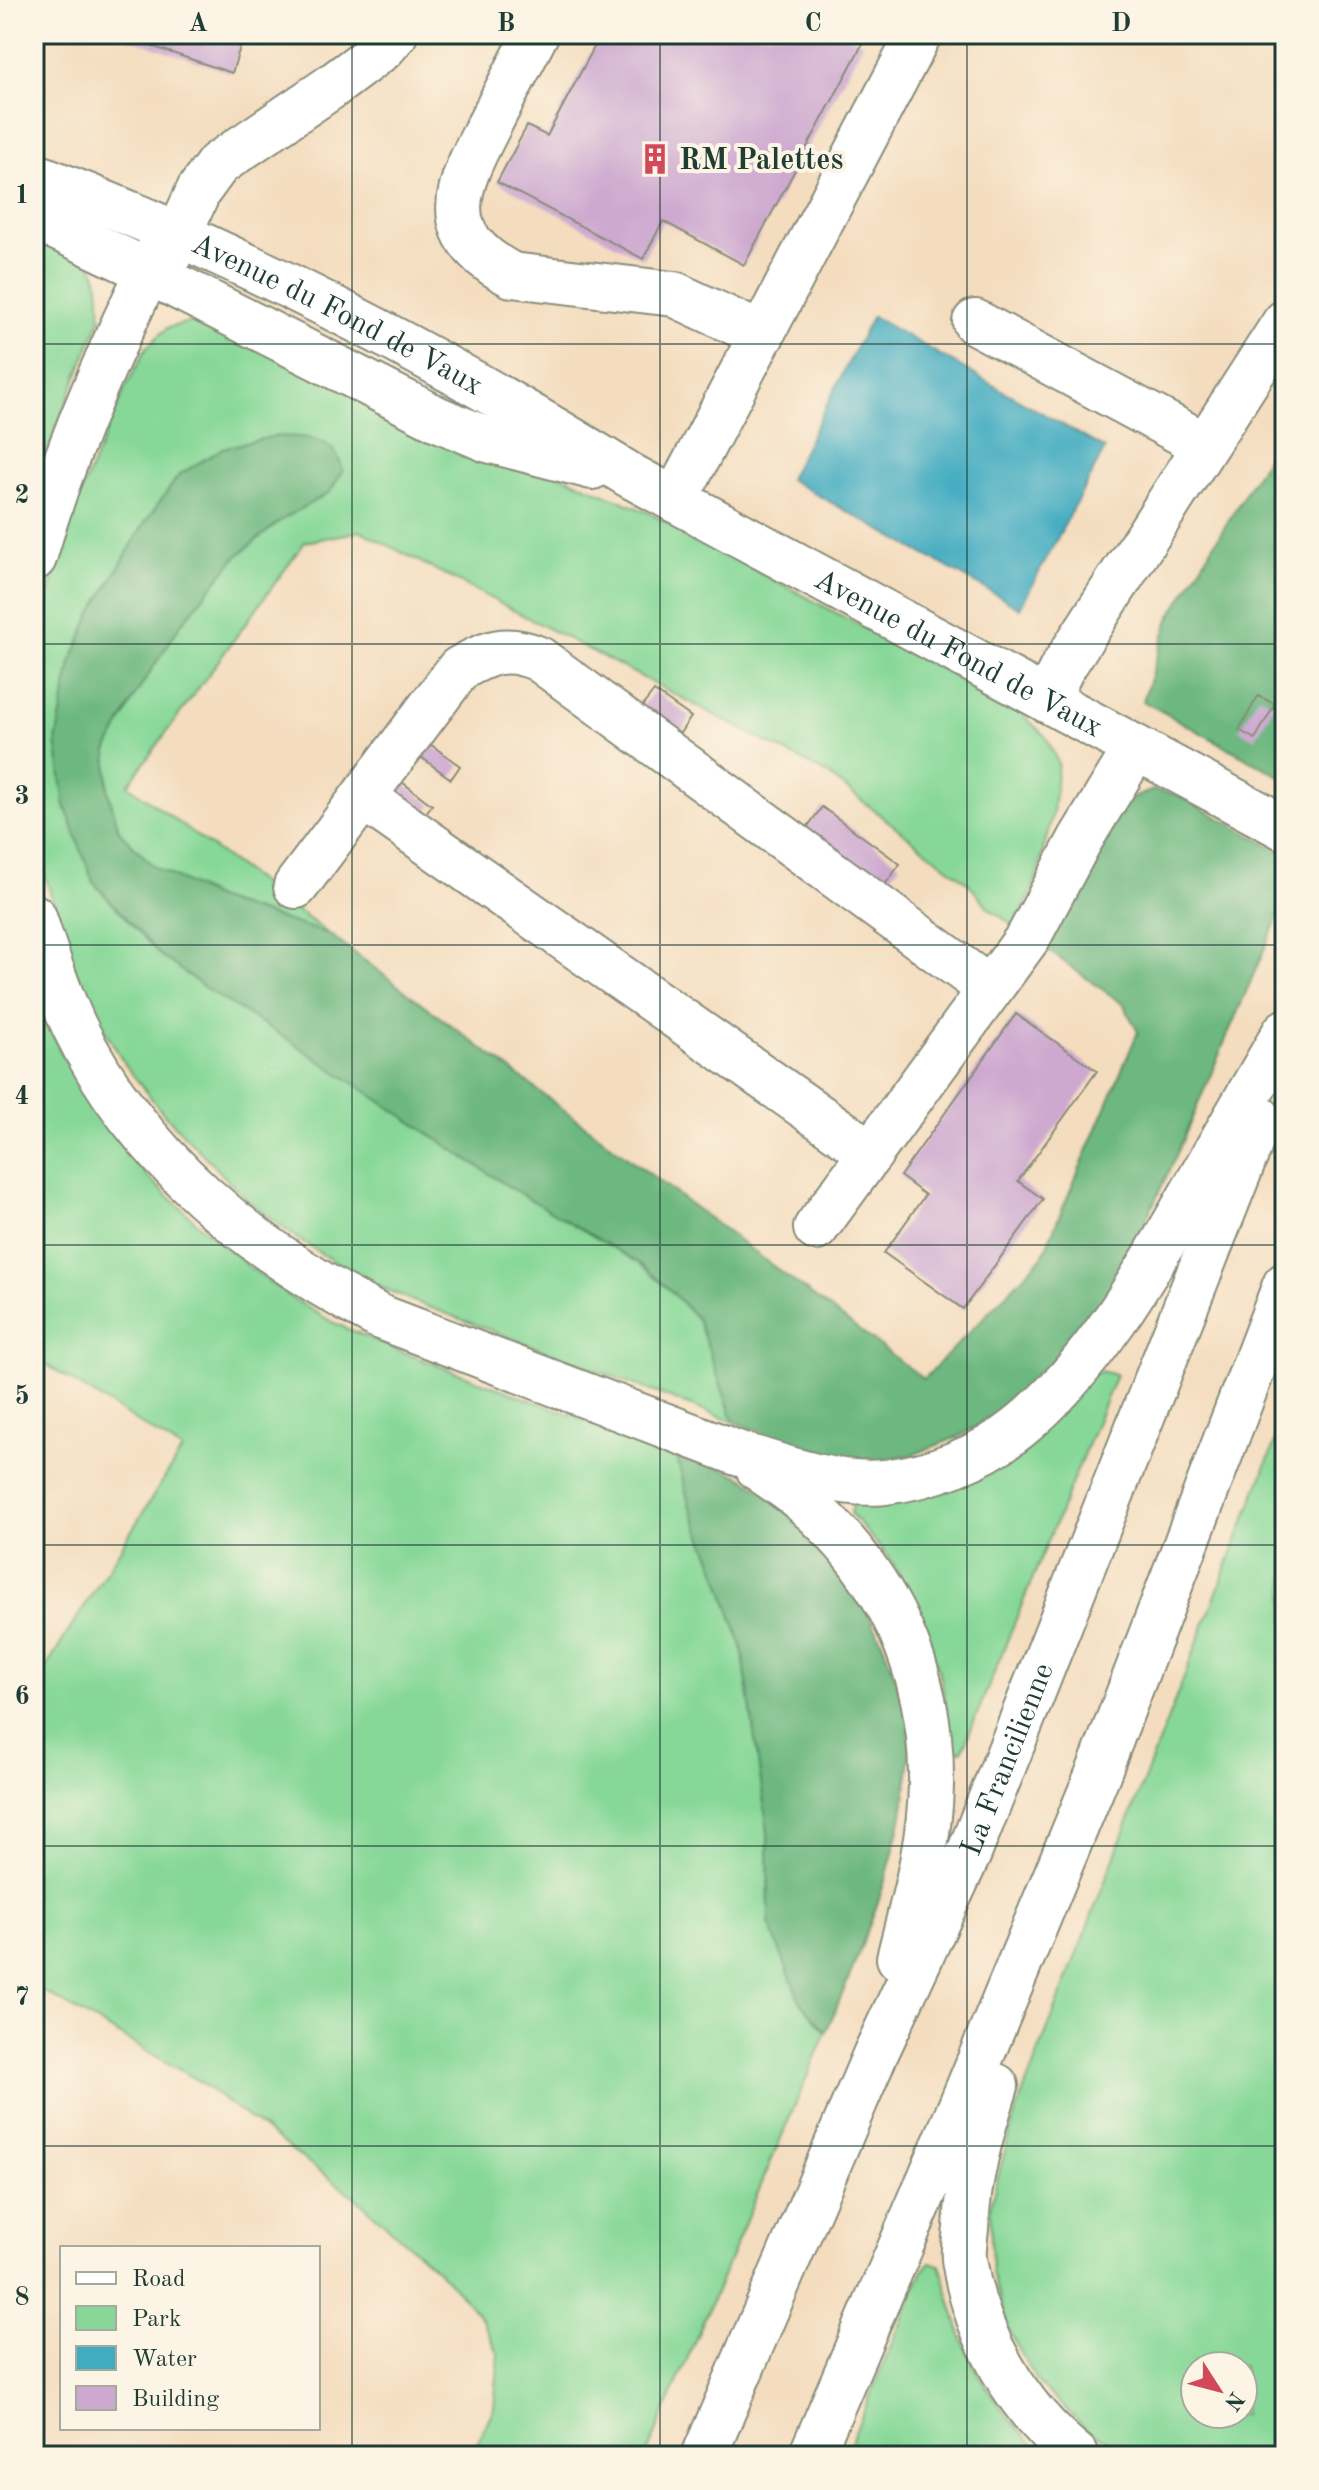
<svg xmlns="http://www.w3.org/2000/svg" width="1319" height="2490" font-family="'Old Standard TT',serif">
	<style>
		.green { fill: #87d898; stroke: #538a66; stroke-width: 2; fill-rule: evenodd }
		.forest { fill: #6db880; stroke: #467a5a; stroke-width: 2 }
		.water { fill: #42acc1; stroke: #30747a; stroke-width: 2 }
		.building { fill: #cda9d0 }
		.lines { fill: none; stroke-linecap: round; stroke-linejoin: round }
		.minor-casing { stroke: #8a8d7a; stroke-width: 48 }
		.highway-casing { stroke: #8a8d7a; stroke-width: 48 }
		.minor { stroke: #fff; stroke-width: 44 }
		.highway { stroke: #fff; stroke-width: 44 }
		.grid { fill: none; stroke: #1f3d34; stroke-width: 2; stroke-opacity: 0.55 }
		.labels { text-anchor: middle; stroke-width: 8; stroke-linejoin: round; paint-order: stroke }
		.poi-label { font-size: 30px; font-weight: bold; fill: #1f3d34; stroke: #fcf5e5; text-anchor: start }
		.street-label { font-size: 30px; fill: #1f3d34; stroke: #fcf5e5 }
		.neatline { fill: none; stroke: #1f3d34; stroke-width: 3 }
		.grid-label { font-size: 26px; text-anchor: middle; font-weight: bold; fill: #1f3d34 }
	</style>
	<rect width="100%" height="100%" fill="#fcf5e5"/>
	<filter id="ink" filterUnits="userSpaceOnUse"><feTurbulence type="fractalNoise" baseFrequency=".0125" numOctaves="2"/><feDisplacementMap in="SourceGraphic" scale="16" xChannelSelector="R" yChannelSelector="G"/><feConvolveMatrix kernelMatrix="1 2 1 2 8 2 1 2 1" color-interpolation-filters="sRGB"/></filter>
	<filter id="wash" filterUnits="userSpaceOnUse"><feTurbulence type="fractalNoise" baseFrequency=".006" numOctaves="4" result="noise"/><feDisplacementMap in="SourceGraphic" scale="32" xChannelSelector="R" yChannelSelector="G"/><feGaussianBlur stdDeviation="1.8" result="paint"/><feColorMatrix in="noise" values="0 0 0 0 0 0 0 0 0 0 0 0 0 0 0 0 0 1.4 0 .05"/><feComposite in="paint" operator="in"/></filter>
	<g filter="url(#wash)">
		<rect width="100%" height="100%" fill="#f4ddbf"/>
		<g class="green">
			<path d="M34,226C85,256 103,256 100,320L34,483Z"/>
			<path d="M189,322L217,328L649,513L1018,710L1046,737L1058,763L1053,812L1033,890L1014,926L989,908L967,882L826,773L361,531L305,542L128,785L329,934L218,899L153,866L119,831L108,791L107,751L136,694L181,624L236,557L280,521L223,448L179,475L144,524L90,617L93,882L160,955L208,990L289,1040L506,1185L639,1263L672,1292L698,1320L734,1422L418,1303L364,1280L299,1240L246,1199L163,1113L126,1066L91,1007L69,954L44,872L34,815L36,650L56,566L78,499L125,388L147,347L167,328Z"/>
			<path d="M34,993L61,1052L113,1133L148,1177L199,1225L248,1266L290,1297L334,1323L407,1354L676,1454L690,1507L715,1566L742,1647L768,1832L769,1923L800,2001L826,2032L646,2456H471L494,2408L499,2355L482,2319L447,2279L356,2198L199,2081L34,1986V1687L182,1450L34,1357Z"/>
			<path d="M1100,1371L1116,1375L962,1751L953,1750L941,1678L921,1619L892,1561L851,1514L853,1502Z"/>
			<path d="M1285,1416V2456H1134L1085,2428L1035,2379L1009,2331L992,2272L990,2206L1016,2111ZM1243,2366V2414H1195V2366Z"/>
			<path d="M931,2262L940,2265C949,2292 955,2322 966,2348C983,2389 1014,2426 1046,2456H845L922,2272Z"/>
		</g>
		<g class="forest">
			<path d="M1285,427V779L1143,701L1169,619Z"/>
			<path d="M275,436C307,438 332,433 343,470L330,492L280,521L236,557L181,624L136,694L107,751L108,791L119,831L153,866L218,899L329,934L924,1379L1042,1257L1138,1032L1124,1005L1039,944L1118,804L1153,790L1178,795L1285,854V901L1178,1151L1120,1276L1090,1327L1020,1400L960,1436L912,1455L878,1460L838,1456L786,1441L734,1422L698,1320L672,1292L639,1263L506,1185L289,1040L208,990L160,955L93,882L65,806L56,741L71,662L90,617L144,524L179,475L223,448Z"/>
			<path d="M676,1454C698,1462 725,1467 745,1479C820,1523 878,1612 901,1695C904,1706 910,1719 910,1730C913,1829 865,1942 826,2032L800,2001L769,1923L768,1832L742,1647L715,1566L690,1507Z"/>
		</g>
		<path class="water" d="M872,316L1105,449L1020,608L789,479Z"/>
		<g id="blocks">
			<g class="building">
				<path d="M115,34H244L232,73Z"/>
				<path d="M601,34H845L863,43L744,265L663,221L643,259L497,182L527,126L547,136Z"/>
				<path d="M654,691L691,717L678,736L640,709Z"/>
				<path d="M1258,696L1275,704L1255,739L1239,730Z"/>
				<path d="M426,741L460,766L451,779L417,754Z"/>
				<path d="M398,779L432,805L422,818L388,792Z"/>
				<path d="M822,807L900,864L881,890L803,833Z"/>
				<path d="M1016,1014L1097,1071L1018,1181L1043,1199L963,1309L884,1253L925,1195L900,1176Z"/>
			</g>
		</g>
	</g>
	<g filter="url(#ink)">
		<use href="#blocks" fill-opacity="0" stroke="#8a8d7a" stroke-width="2"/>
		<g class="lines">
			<defs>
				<g id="minor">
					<path d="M536,34C521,63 506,92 491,121C458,185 432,233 512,275L674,294L762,335"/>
					<path id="s1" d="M34,175C242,254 442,359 631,476L1285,828"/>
					<path d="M34,217L135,265L438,419L488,440L592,467"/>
					<path d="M167,260L199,190L218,164L331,87L383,48L395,34"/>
					<path d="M975,322L1205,445"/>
					<path d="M675,500L919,34"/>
					<path d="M1047,700L1061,670L1285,322"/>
					<path d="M363,797L871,1153"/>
					<path d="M296,886L459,669C488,652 506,645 539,659L990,989"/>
					<path d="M816,1228L1029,936L1080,840L1136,748"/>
				</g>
				<g id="highway">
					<path d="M34,558C66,444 116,336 169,230"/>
					<path d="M34,917C46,954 58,991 74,1026C136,1156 255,1252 380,1317L737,1453C783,1467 835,1487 885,1482C932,1476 981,1458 1018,1428C1093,1367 1144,1277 1191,1195C1222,1140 1254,1086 1285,1032"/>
					<path d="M758,1468C773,1479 789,1489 803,1501C888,1574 933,1672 931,1785C930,1844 913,1902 899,1958"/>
					<path d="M996,2086C981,2132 968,2179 966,2228C965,2238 963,2249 964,2259C975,2334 1017,2409 1077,2456"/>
					<path id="s2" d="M704,2456L875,2055L970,1851L1260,1119"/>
					<path d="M811,2456L960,2108L1099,1771L1285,1285"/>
				</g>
			</defs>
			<use href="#minor" class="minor-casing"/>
			<use href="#highway" class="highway-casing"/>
			<use href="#minor" class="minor"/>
			<use href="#highway" class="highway"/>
		</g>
	</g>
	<path class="grid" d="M352,34V2456M660,34V2456M967,34V2456M34,344H1285M34,644H1285M34,945H1285M34,1245H1285M34,1545H1285M34,1846H1285M34,2146H1285"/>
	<defs>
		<symbol id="building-bare" viewBox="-9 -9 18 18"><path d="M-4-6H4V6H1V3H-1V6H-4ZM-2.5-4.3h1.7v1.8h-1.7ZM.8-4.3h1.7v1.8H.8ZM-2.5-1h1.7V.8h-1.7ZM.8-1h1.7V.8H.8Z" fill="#d1495b" stroke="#fcf5e5" stroke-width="2.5" paint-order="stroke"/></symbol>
	</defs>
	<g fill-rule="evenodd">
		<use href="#building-bare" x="633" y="137" width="44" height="44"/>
	</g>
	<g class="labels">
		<g class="poi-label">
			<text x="679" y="169">RM Palettes</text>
		</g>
		<g class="street-label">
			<text dy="10" stroke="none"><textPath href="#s1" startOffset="334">Avenue du Fond de Vaux</textPath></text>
			<text dy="10" stroke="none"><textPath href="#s1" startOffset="1042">Avenue du Fond de Vaux</textPath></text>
			<text dy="10" stroke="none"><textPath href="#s2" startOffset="760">La Francilienne</textPath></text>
		</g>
	</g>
	<rect width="1319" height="2490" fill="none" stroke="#fcf5e5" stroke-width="88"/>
	<rect x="60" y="2246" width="260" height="184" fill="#fcf5e5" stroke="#a4ab9e" stroke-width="2"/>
	<rect x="76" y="2272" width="40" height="12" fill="#ffffff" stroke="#a4ab9e" stroke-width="2"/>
	<text x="132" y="2286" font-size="24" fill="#1f3d34">Road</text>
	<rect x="76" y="2306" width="40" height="24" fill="#87d898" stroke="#a4ab9e" stroke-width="2"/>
	<text x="132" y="2326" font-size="24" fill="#1f3d34">Park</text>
	<rect x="76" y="2346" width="40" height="24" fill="#42acc1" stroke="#a4ab9e" stroke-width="2"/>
	<text x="132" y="2366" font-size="24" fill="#1f3d34">Water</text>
	<rect x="76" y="2386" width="40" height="24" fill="#cda9d0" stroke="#a4ab9e" stroke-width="2"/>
	<text x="132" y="2406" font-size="24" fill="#1f3d34">Building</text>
	<g transform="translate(1219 2390) rotate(126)"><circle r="38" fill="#fcf5e5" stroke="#a4ab9e" stroke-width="2"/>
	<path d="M0-6L14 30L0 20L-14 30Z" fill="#d1495b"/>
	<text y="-12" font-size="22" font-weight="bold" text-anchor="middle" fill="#1f3d34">N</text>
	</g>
	<rect x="44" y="44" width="1231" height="2402" class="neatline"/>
	<g class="grid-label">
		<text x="198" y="31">A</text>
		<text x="506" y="31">B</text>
		<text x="813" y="31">C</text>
		<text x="1121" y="31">D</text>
		<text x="22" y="203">1</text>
		<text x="22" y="503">2</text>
		<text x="22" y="804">3</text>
		<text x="22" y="1104">4</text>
		<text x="22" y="1404">5</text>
		<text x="22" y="1704">6</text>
		<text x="22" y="2005">7</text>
		<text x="22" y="2305">8</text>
	</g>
</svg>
